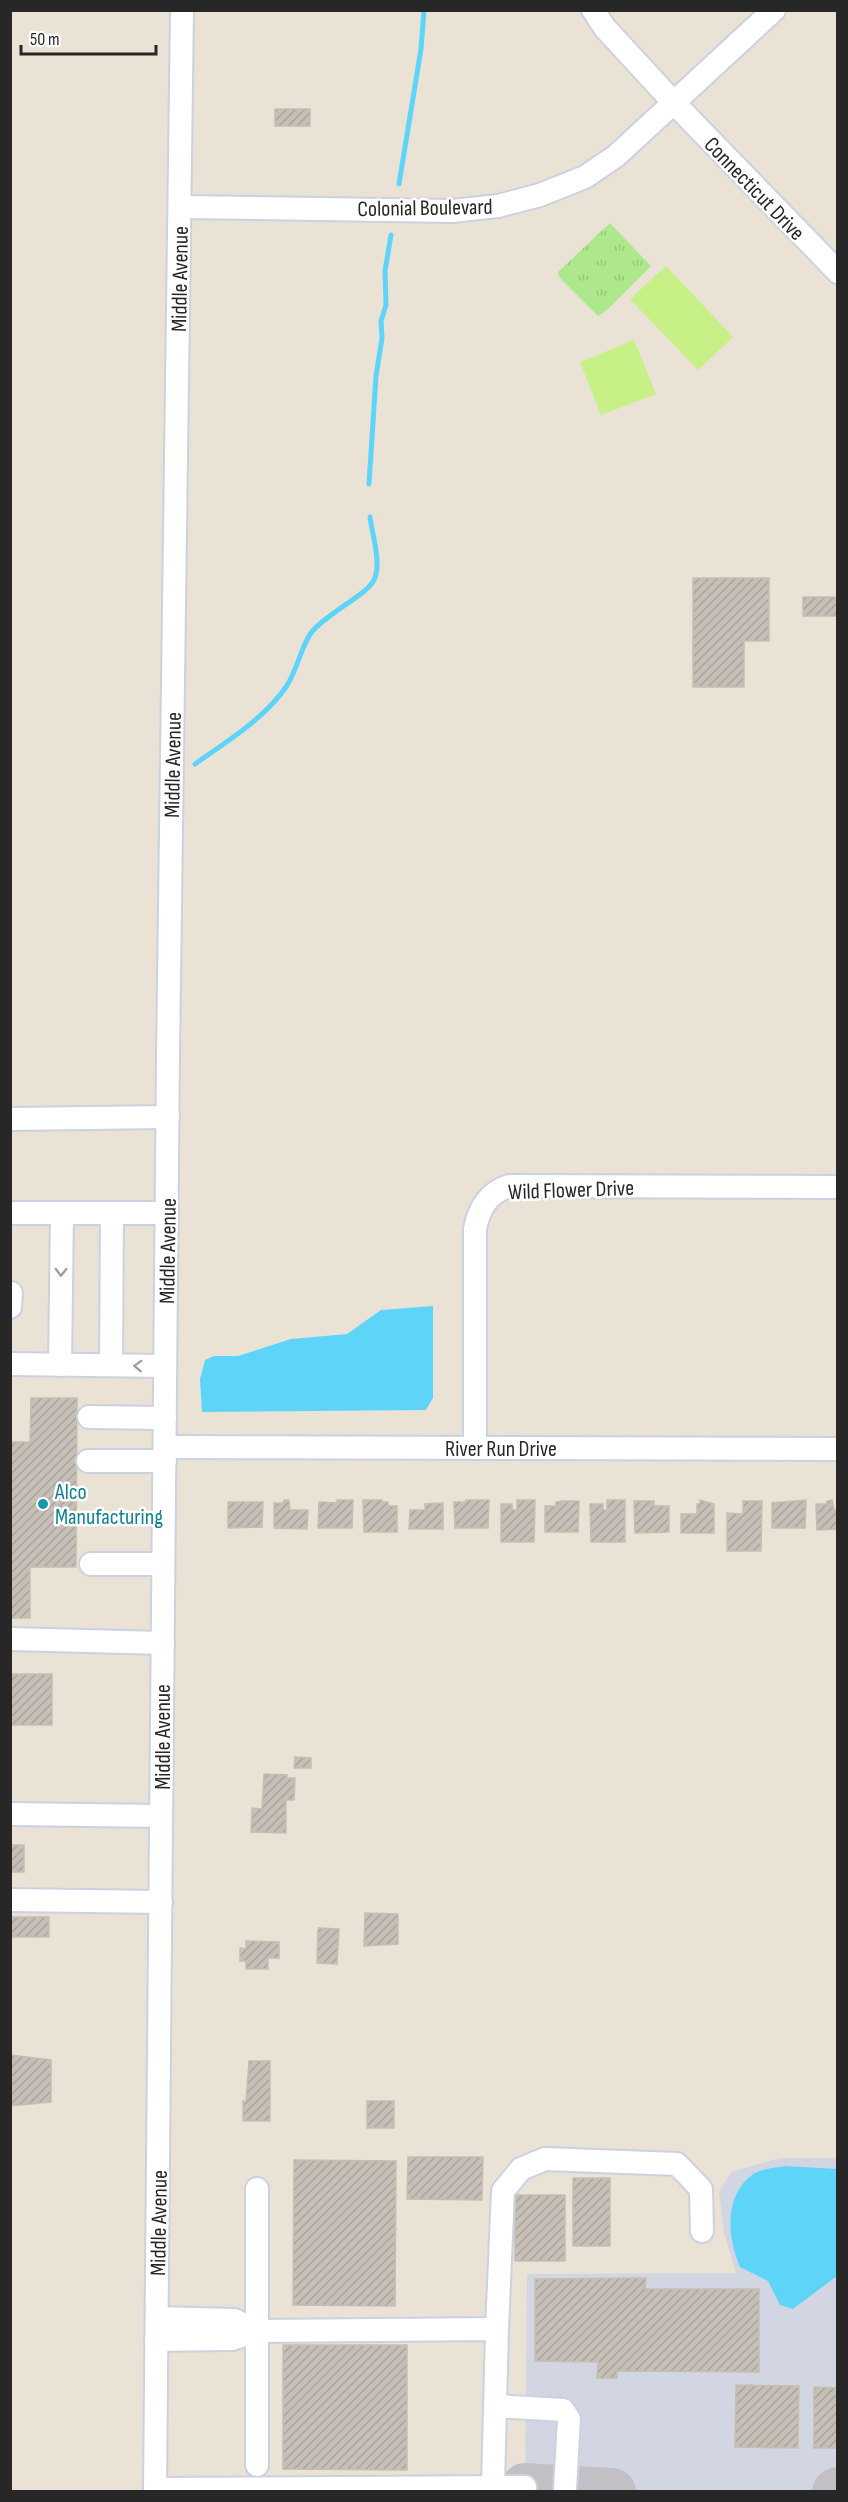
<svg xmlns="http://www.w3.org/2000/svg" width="848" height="2502" font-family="'Sofia Sans Condensed',sans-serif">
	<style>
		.airport { fill: #d2d6e3 }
		.park { fill: url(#park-tufts) }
		.pitch { fill: #c7f187 }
		.water { fill: #5ed4f9 }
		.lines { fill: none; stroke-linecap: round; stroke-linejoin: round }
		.stream { stroke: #5ed4f9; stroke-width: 5 }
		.taxiway { stroke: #c2c0c5; stroke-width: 48 }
		.building { fill: url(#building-hatch); stroke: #c6beb1; stroke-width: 1.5 }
		.minor-casing { stroke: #ccd1e2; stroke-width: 26 }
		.minor { stroke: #fff; stroke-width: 22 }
		.oneway { stroke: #9e9e9e }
		.culture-dot { fill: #0f9aa8; stroke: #fff; stroke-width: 2 }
		.labels { text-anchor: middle; stroke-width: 5; stroke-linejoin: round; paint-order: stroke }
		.street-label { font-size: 22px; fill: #272727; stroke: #fff }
		.culture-label { font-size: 22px; fill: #0d838f; stroke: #fff; text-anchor: start }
	</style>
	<defs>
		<pattern id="park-tufts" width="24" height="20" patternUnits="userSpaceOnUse" patternTransform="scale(1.5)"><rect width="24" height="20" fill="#aee88d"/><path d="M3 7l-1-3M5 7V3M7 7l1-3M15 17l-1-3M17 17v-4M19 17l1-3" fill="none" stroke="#96c77a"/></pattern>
		<pattern id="building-hatch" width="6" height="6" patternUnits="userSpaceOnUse" patternTransform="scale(1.5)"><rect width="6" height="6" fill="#c6bfb7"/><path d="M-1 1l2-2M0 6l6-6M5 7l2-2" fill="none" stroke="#aaa49d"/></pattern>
	</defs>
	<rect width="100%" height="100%" fill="#ebe2d6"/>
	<path class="airport" d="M780,2158H837V2491L525,2492L527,2274L736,2273L724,2233L719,2193L731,2172Z"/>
	<path class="park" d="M610,223L651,266L607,310L598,316L559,277L558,272Z"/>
	<g class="pitch">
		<path d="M666,266L733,337L698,370L630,299Z"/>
		<path d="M634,340L656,394L601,415L580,362Z"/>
	</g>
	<g class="water">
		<path d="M433,1306V1398L426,1410L202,1412L200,1379L205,1360L214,1356H238L291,1339L347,1334L381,1310Z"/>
		<path d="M784,2166L837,2169V2276L793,2309L780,2305L768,2281L740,2267C728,2239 723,2197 752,2175C759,2169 775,2168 784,2166Z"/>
	</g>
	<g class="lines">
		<g class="stream">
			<path d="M399,184L421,49L424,10"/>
			<path d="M369,484L376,376L382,338L381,321L386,305L385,271L391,235"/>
			<path d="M195,764C226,742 264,719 286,687C297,671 300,649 311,633C324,615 368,594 374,580C382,563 372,534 370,517"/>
		</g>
		<g class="taxiway">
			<path d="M525,2487L612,2492"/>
			<path d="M836,2492L838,2491"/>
		</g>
	</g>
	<g class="building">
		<rect x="275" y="109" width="35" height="17"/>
		<path d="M693,578H769V641H744V687H693Z"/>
		<rect x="803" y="597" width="35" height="19"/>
		<path d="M31,1398H77L76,1567H30V1618H10V1442H30Z"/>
		<path d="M284,1500H289L290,1510H308L307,1529L274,1528V1503H284Z"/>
		<path d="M337,1500H353L352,1528H318L319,1502L337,1503Z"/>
		<path d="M363,1500H382V1502H388V1506H397V1532H364Z"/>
		<path d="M466,1500H489L488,1528H455L454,1502H466Z"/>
		<path d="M517,1500H535L534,1542H501V1504H512V1510H517Z"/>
		<path d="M607,1500H625V1542H591L590,1504H603V1510H607Z"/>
		<path d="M700,1500L714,1504V1533H681V1514H697V1504H700Z"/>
		<path d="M806,1500L805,1528H772V1503Z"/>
		<path d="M832,1500L834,1510H838V1529L817,1530L816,1504H827V1501Z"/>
		<path d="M561,1501H579L578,1532H545V1506H556V1502Z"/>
		<path d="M634,1501H654V1506H669V1532L635,1533Z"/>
		<path d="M743,1501H762L761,1551H727V1513L743,1514Z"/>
		<path d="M228,1502H263L262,1527L228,1528Z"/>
		<path d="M443,1503V1529H409L410,1510H425V1504Z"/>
		<rect x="10" y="1674" width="42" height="51"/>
		<path d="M295,1757L311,1758V1768H294Z"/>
		<path d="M264,1774L287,1775V1778H295L294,1800H286V1833L251,1832L252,1808L262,1809Z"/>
		<rect x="10" y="1845" width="14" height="27"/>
		<path d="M365,1913L398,1914V1944L364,1946Z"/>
		<rect x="10" y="1917" width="39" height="20"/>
		<path d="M318,1928L339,1929L337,1964L317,1963Z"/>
		<path d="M246,1941L279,1942V1958H268V1969H246V1961H240V1948L246,1949Z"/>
		<path d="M10,2055L51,2060V2102L10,2106Z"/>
		<path d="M249,2061H270V2121H243V2101H246Z"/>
		<rect x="367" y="2101" width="27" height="27"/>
		<path d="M408,2157H483L482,2200L407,2199Z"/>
		<path d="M294,2160L396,2161L395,2306L293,2305Z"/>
		<rect x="573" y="2178" width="37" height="68"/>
		<rect x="515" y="2195" width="50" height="66"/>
		<path d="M646,2278L645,2289H759V2372L617,2371V2378H597L598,2362L535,2361V2279Z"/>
		<path d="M283,2345H407V2470L283,2469Z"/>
		<path d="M736,2385L799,2386L798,2448L735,2447Z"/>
		<path d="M814,2387L838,2388V2448H814Z"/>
	</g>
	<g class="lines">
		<defs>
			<g id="minor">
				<path d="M593,10L605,28L674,103L838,272"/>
				<path d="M180,207L452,211L498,206L540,195L585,177L616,156L774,10"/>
				<path d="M10,1119L168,1117"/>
				<path d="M10,1213H167"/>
				<path d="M10,1307L11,1293"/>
				<path d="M10,1364L165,1366"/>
				<path d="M60,1365L62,1213"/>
				<path d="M111,1365L112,1213"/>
				<path d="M89,1417L165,1418"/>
				<path d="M165,1447L838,1449"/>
				<path d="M475,1448V1229C479,1208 488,1193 509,1186L838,1187"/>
				<path d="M88,1461H165"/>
				<path d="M91,1564H163"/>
				<path d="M10,1639L163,1643"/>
				<path d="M10,1814L161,1816"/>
				<path d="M10,1900L161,1902"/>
				<path d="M257,2189V2465"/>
				<path d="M157,2318L234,2320L257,2331L497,2329L493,2486"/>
				<path d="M497,2329L503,2191L521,2169L545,2159L677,2164L701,2189L702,2231"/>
				<path d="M156,2340L232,2339L257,2331"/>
				<path d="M495,2406L563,2410L569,2419L565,2489"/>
				<path d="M155,2489L525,2487"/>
				<path d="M155,2492L168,1055L182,10"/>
			</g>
		</defs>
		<use href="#minor" class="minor-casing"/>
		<use href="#minor" class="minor"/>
	</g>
	<defs><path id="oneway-chevron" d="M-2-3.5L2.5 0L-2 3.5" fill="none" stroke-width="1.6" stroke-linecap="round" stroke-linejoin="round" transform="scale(1.5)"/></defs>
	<g class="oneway">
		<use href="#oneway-chevron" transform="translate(61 1272) rotate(91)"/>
		<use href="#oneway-chevron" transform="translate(138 1366) rotate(-178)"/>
	</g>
	<circle class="culture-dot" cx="43" cy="1504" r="6"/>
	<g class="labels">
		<g class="street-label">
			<text transform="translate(755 188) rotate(46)" y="8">Connecticut Drive</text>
			<text transform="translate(425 207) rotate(-1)" y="8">Colonial Boulevard</text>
			<text transform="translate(179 279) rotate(-89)" y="8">Middle Avenue</text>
			<text transform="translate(172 765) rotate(-89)" y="8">Middle Avenue</text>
			<text transform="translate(571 1189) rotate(-2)" y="8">Wild Flower Drive</text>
			<text transform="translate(167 1251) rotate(-89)" y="8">Middle Avenue</text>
			<text x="501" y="1456">River Run Drive</text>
			<text transform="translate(162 1737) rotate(-90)" y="8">Middle Avenue</text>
			<text transform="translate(158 2223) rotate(-89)" y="8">Middle Avenue</text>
		</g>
		<g class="culture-label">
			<text x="55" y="1499">Alco<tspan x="55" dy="25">Manufacturing</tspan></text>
		</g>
	</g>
	<rect width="848" height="2502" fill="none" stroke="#272727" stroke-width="24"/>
	<path d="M21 45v9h135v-9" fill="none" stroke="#272727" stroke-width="3"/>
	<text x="30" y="45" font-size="18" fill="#272727" stroke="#ffffff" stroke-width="4.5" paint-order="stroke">50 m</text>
</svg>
